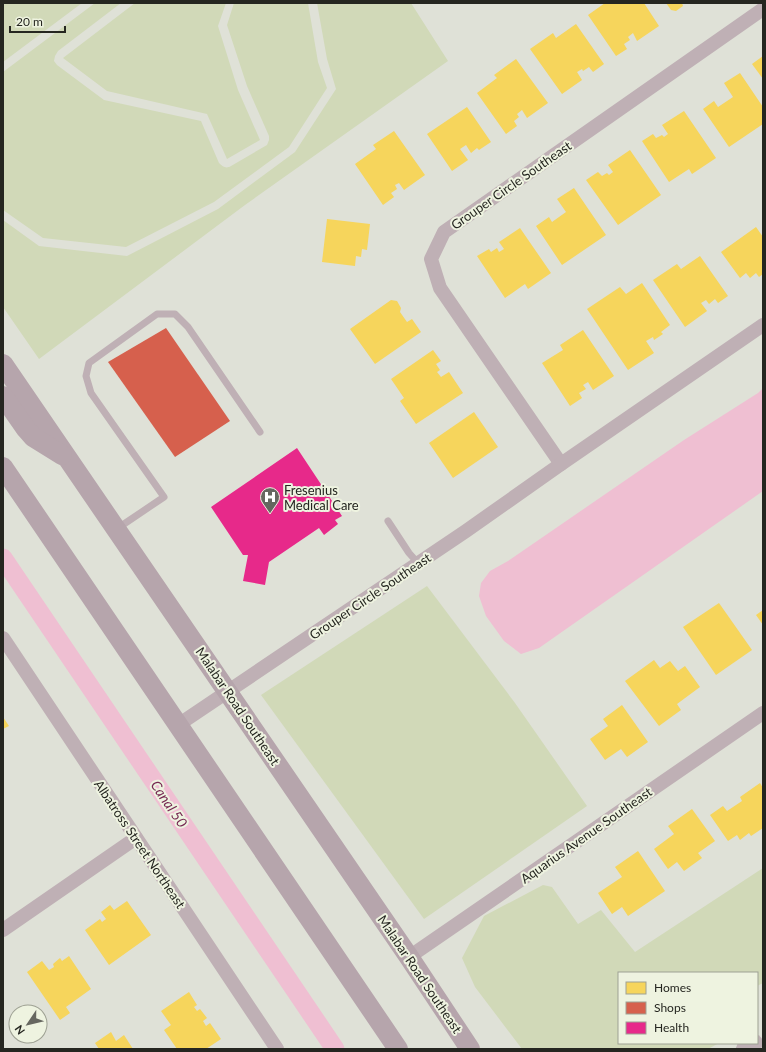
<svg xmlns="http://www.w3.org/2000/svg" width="766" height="1052" font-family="Lato,sans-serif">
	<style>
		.green { fill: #d1d9b8 }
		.water { fill: #efbfd2 }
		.homes { fill: #f6d55c }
		.shops { fill: #d6604d }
		.health { fill: #e7298a }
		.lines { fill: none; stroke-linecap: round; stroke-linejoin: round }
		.canal { stroke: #efbfd2; stroke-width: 19 }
		.service { stroke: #bfb0b5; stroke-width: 7 }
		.minor { stroke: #bfb0b5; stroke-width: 14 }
		.tertiary { stroke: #bfb0b5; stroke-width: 18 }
		.secondary { stroke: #b6a5ac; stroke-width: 20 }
		.labels { text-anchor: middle; stroke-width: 4; stroke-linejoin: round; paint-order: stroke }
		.street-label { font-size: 13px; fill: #252620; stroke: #eef3e0 }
		.poi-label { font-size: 13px; fill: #252620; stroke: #eef3e0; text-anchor: start }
		.water-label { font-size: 14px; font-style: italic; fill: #762851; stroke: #eef3e0 }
	</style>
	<rect width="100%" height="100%" fill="#dfe1d7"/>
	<g class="green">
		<path d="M3,3H82L3,62Z"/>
		<path d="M95,3H121L58,51L55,56L54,61L57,65L104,100L201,121L219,163C223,167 226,169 231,166L267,145L269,140V136L247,86L227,25L234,3H308L318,62L327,88L289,147L214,202L126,247L43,238L3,210V72Z"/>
		<path d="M135,3H226L218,26L238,90L260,140L227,159L207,114L107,91L63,58Z"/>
		<path d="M317,3H411L448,61L245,205L39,359L3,307V220L39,246L127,256L218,209L295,152L336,89L327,59Z"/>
		<path d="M427,586L515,703L587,806L424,919L261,695Z"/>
		<path d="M763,868V983L757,986V973H619V1043H719L708,1049H522L475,987L462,958L484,916L543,885L552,887L578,924L601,910L635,952Z"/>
	</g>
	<path class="water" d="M763,388V491L539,648L521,654L504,641L486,616L479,596L481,583L490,571L508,561L684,440L758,393Z"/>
	<g class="homes">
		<path d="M605,3H644L659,26L637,41L633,33L628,37L630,40L624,44L627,49L616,56L588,15Z"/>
		<path d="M666,3H682L683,6L676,11L671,10Z"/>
		<path d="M576,24L604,64L593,72L589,67L583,71L582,69L577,72L582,80L562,94L530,49L553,33L556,38Z"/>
		<path d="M763,56V79L752,64Z"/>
		<path d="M516,59L548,103L527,118L522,110L517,114L519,117L514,121L517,126L506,134L477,93L497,78L494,75Z"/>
		<path d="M740,73L763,107V124L729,147L703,109L714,101L718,107L733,97L724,83Z"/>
		<path d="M467,107L491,142L479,150L477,148L471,153L466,145L460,149L468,160L452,171L427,134Z"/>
		<path d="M684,111L716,158L692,174L689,169L669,182L642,141L653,134L656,138L662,135L664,137L668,134L662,125Z"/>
		<path d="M394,131L425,175L404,190L399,183L395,185L397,189L391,193L394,197L383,205L355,164L376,149L373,145Z"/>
		<path d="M630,150L661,195L618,225L586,180L598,172L602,176L607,173L609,175L613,172L608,165Z"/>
		<path d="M574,188L606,235L562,265L536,226L549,217L552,222L566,212L557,199Z"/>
		<path d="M327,219L370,224L367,250L362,249L361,257L356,256L355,266L322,262Z"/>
		<path d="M756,227L763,237V274L759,277L756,273L750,278L746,273L740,278L721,252Z"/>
		<path d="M520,228L551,273L528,289L525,284L505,298L477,256L489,249L491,252L497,248L499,252L504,249L499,242Z"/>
		<path d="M700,256L728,296L718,303L715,299L709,304L706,300L701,303L707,311L685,327L653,280L677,264L681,269Z"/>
		<path d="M642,283L670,325L661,332L663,334L654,340L653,337L646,341L654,353L628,370L587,309L620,287L626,294Z"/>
		<path d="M391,300L397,301L401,308L400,312L407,322L412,319L421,332L375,364L350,329Z"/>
		<path d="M583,330L614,376L593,390L588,382L583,385L586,389L579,393L582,398L570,406L542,363L563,350L560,345Z"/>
		<path d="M433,350L441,361L436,364L440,370L437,372L441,377L449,372L463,393L416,424L400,401L404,398L391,379Z"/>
		<path d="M474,412L498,447L453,478L429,443Z"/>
		<path d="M719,603L752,650L716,675L683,627Z"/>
		<path d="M763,610V625L756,615Z"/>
		<path d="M654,660L660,668L670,661L678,671L685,666L700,687L677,704L681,710L659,726L625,681Z"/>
		<path d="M622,705L648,742L627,757L621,749L605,760L590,739L608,726L603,719Z"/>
		<path d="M3,717L9,726L3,729Z"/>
		<path d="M760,783L763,788V828L751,836L749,833L740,840L737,835L728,841L710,815L723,806L727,811L742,801L740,797Z"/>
		<path d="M692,809L715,841L698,853L702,858L684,871L677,862L668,869L654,849L674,834L668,826Z"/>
		<path d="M638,851L665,891L628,916L622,907L612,914L598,893L622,877L615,867Z"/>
		<path d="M127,901L151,935L109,965L85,930L100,919L102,922L106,919L101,912L110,905L114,910Z"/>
		<path d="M69,956L91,989L66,1007L70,1013L60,1020L27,972L42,961L49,970L54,967L53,964L60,958L62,961Z"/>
		<path d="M189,992L197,1005L194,1007L197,1011L200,1009L207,1018L203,1021L206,1026L210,1023L221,1039L206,1049H177L164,1030L171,1025L161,1011Z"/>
		<path d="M111,1032L116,1041L124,1035L133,1049H99L95,1043Z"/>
	</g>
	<path class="shops" d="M166,328L230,421L175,457L108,362Z"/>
	<path class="health" d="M297,448L342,516L335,520L338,524L324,535L319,528L269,562L265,585L243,581L248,555H243L211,507Z"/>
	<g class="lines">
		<path class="canal" d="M3,558L335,1049"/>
		<g class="service">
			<path d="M388,521L409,553L418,563"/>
			<path d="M118,528L164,497L91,393L86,376L89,363L157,314H175L188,327L260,432"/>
		</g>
		<g class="minor">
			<path d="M561,464L440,288L431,259L444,232L763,9"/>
			<path d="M3,638L277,1049"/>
			<path d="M178,725L466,531L561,464L763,325"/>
			<path d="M3,930L136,838"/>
			<path d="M409,957L763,713"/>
		</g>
		<path class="tertiary" d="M745,1049L754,1043"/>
		<g class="secondary">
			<path d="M3,364L409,957L470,1049"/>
			<path d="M3,396L26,429L33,437L62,455"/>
			<path d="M3,467L398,1049"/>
		</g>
	</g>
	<defs>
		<symbol id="hospital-pin" viewBox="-11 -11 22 30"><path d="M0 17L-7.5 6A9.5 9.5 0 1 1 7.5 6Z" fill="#666760" stroke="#eef3e0"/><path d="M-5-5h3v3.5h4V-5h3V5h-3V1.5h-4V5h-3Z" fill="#fff"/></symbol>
	</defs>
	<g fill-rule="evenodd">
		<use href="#hospital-pin" x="259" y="486" width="22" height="30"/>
	</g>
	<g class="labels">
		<g class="street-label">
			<text transform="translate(511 185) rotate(-35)" y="5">Grouper Circle Southeast</text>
			<text transform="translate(370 596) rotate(-34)" y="5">Grouper Circle Southeast</text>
			<text transform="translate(238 706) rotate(56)" y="5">Malabar Road Southeast</text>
			<text transform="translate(586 835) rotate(-35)" y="5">Aquarius Avenue Southeast</text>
			<text transform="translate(140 844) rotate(56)" y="5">Albatross Street Northeast</text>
			<text transform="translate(420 974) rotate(56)" y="5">Malabar Road Southeast</text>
		</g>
		<g class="poi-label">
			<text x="284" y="495">Fresenius<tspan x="284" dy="15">Medical Care</tspan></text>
		</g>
		<g class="water-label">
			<text transform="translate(169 804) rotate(56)" y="5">Canal 50</text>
		</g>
	</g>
	<rect width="766" height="1052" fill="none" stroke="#252620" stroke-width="8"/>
	<rect x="618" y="972" width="140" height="72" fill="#eef3e0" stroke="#9ea193"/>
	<rect x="626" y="982" width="20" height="12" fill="#f6d55c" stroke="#9ea193"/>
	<text x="654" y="992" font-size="12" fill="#252620">Homes</text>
	<rect x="626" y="1002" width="20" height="12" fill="#d6604d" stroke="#9ea193"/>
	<text x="654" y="1012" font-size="12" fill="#252620">Shops</text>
	<rect x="626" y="1022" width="20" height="12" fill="#e7298a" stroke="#9ea193"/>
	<text x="654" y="1032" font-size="12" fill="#252620">Health</text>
	<g transform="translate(28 1024) rotate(235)"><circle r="19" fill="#eef3e0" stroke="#9ea193"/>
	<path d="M0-3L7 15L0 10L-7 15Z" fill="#666760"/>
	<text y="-6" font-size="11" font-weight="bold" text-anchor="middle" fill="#252620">N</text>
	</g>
	<path d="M10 26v6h55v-6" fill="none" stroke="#252620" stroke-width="2"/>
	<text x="16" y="26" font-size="12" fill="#252620" stroke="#eef3e0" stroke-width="3" paint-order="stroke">20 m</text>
</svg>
